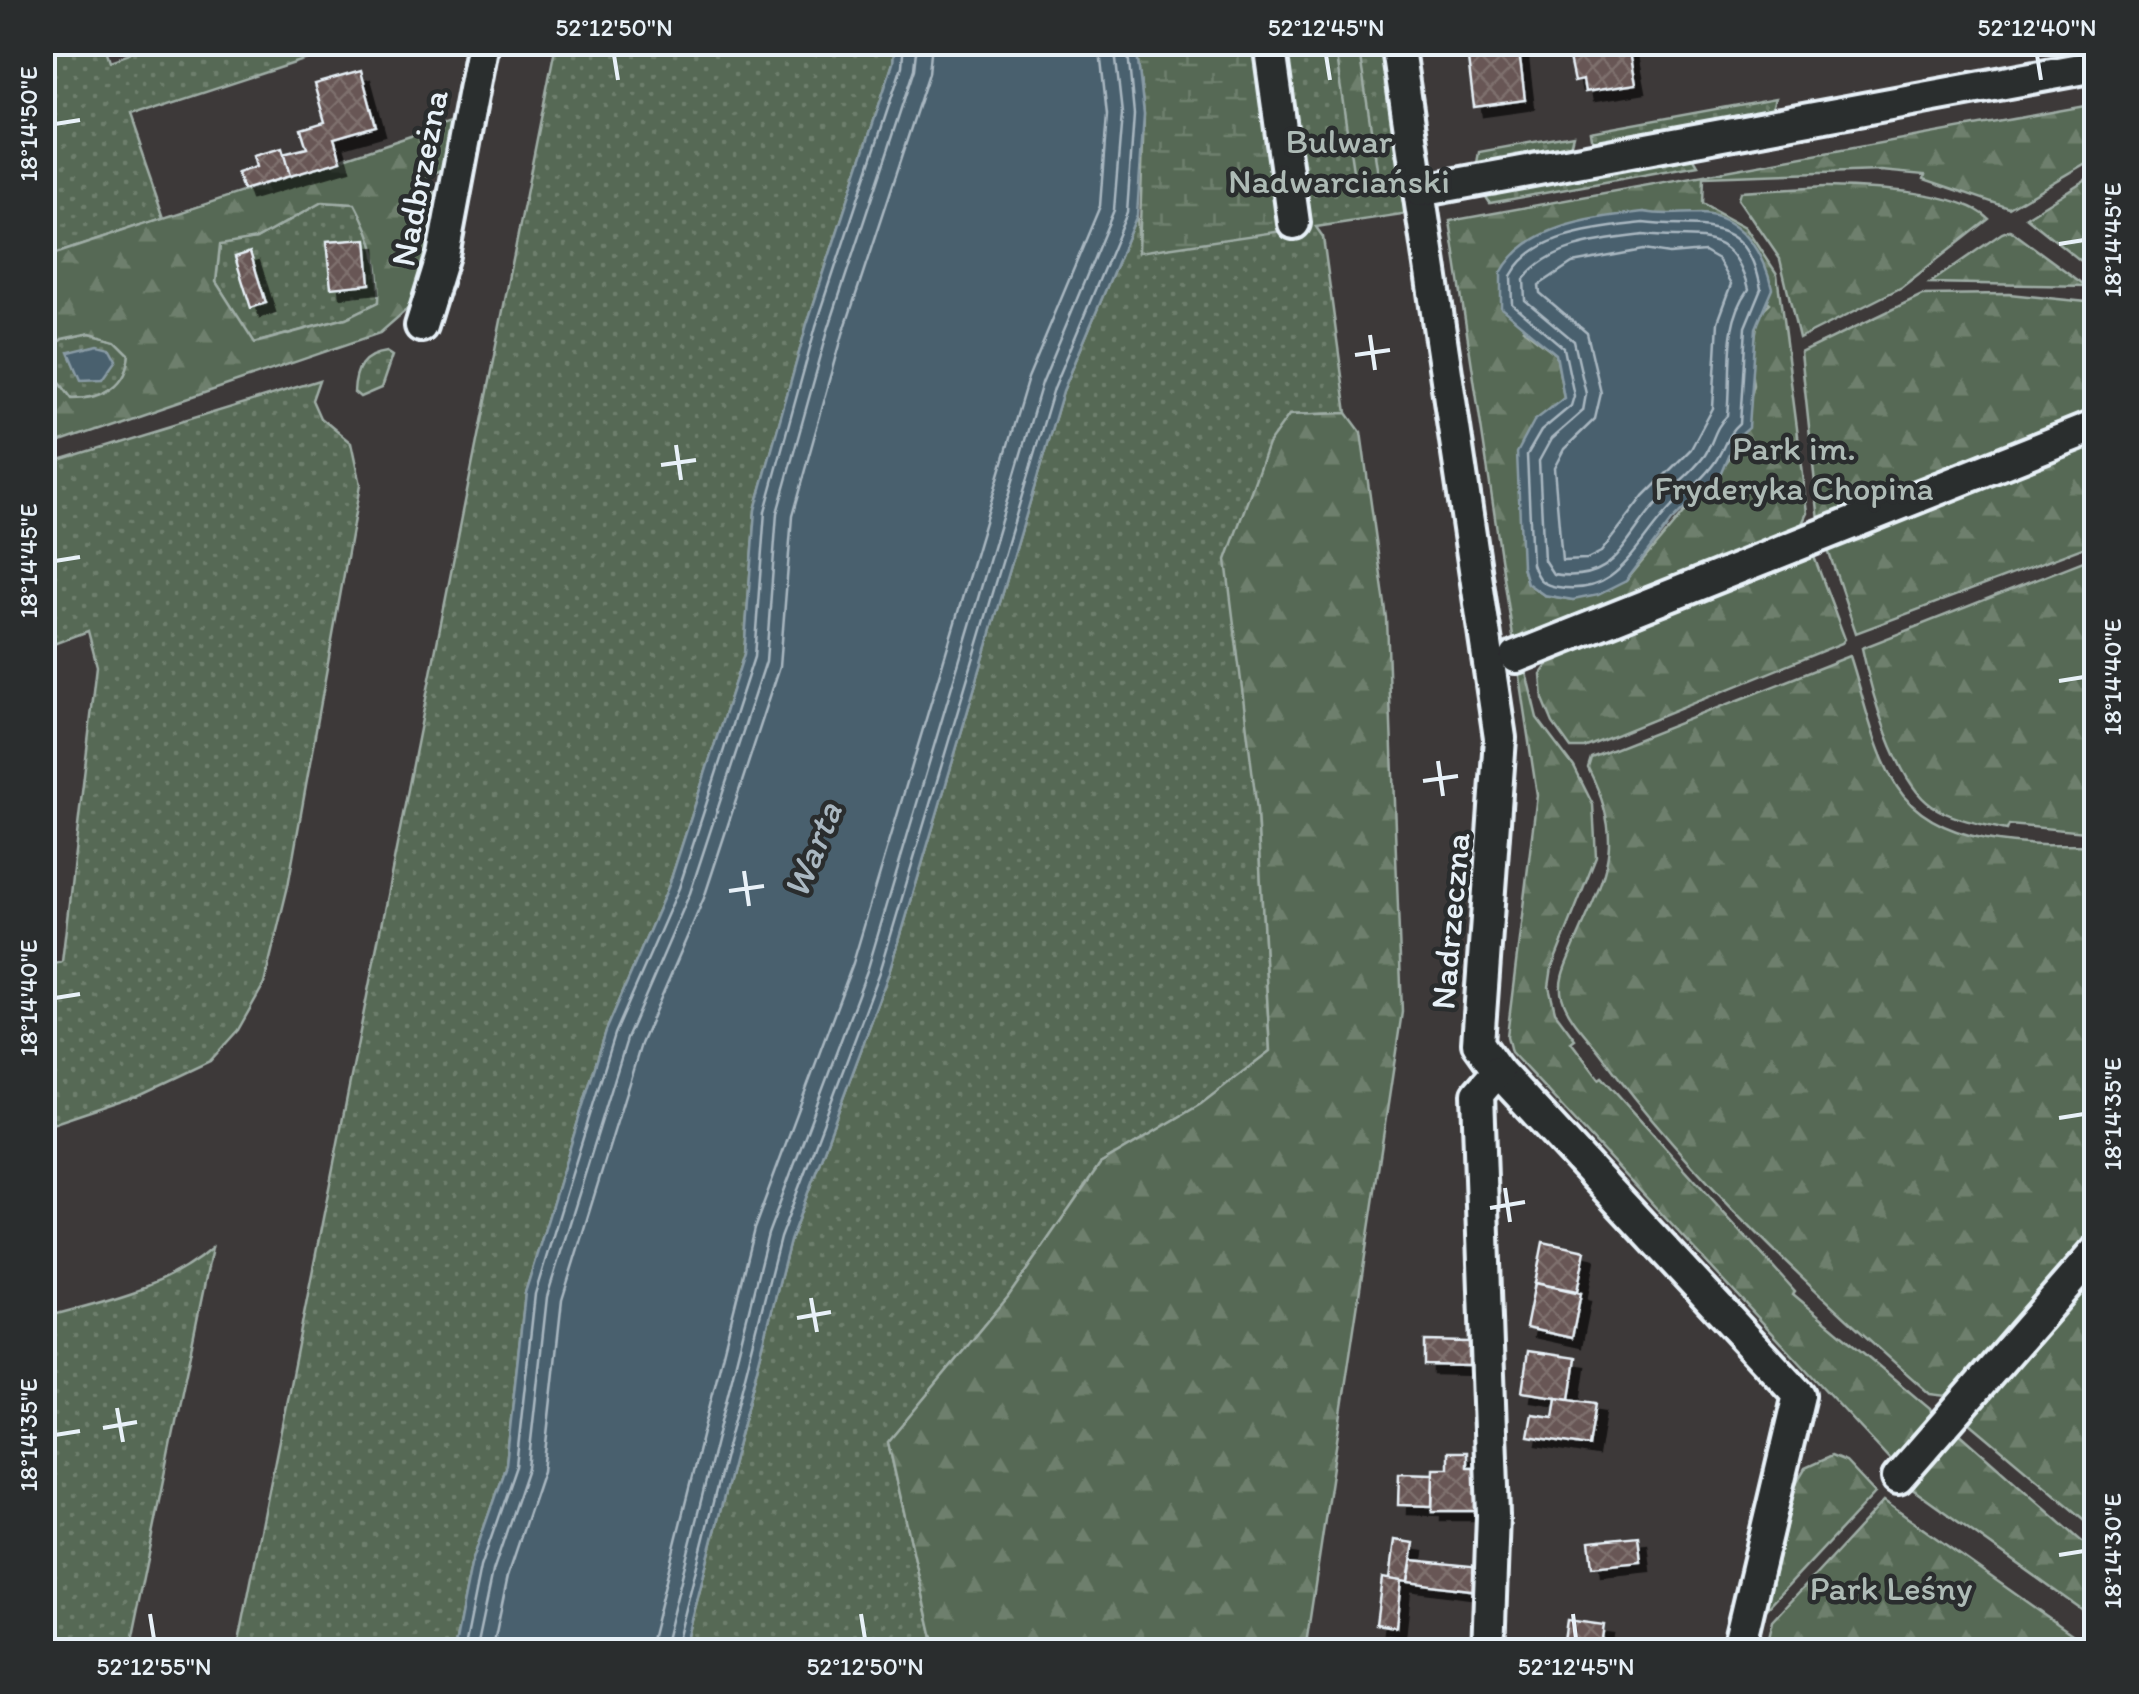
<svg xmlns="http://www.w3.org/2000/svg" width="2139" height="1694" font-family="Itim,sans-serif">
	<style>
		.grass { fill: url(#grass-dots); stroke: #9fada6; stroke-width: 2.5 }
		.forest { fill: url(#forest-firs); stroke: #9fada6; stroke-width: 2.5; fill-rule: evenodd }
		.wetland { fill: url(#wetland-marsh); stroke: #9fada6; stroke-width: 2.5 }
		.water { fill: #4a616e; stroke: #899ba5; stroke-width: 2.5 }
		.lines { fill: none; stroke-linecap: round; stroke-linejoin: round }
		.shore { stroke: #a9b7c1; stroke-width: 2.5 }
		.building { fill: url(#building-cross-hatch); stroke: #e8f1f8; stroke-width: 2.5; filter: url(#shadow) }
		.street-casing { stroke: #e8f1f8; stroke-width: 38 }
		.street { stroke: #2a2d2e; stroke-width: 30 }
		.ticks { fill: none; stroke: #e8f1f8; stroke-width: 4 }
		.labels { text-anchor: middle; stroke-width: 9; stroke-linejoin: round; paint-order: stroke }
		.park-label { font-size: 35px; fill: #aebbb6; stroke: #2a2d2e }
		.street-label { font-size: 35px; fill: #e8f1f8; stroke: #2a2d2e }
		.water-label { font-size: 38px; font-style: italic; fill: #a9b7c1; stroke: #2a2d2e }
		.neatline { fill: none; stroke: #e8f1f8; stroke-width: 4 }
		.ticks-label { font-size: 25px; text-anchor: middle; fill: #e8f1f8 }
	</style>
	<defs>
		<pattern id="grass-dots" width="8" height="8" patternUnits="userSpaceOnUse" patternTransform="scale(2.5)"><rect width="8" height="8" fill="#566954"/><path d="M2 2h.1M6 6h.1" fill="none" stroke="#6e7f6d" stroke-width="1.8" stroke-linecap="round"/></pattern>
		<pattern id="forest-firs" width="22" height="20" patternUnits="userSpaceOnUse" patternTransform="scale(2.5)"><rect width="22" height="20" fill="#566954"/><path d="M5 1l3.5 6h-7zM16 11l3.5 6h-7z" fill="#6e7f6d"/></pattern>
		<pattern id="wetland-marsh" width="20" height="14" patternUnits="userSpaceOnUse" patternTransform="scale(2.5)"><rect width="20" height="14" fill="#566954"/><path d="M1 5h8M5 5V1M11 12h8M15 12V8" fill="none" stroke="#6e7f6d"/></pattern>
		<pattern id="building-cross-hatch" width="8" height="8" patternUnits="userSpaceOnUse" patternTransform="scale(2.5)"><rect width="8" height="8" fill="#685654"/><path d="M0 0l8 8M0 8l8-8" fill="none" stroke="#7e6f6d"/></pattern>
		<filter id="shadow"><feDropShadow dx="9" dy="9" stdDeviation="0" flood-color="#0009"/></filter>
	</defs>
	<rect width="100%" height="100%" fill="#3d3939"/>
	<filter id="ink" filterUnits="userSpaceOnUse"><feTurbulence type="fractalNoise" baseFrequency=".01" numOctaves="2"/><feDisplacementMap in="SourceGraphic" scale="20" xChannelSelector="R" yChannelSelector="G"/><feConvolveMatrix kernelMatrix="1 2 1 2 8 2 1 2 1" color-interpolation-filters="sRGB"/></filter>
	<g filter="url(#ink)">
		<g class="grass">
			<path d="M42,43H103L109,61L160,43H356L129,117L164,218L43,258Z"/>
			<path d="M556,43H895L893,63L807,324L755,510L744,654L669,885L606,1031L525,1293L506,1465L471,1565L454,1651L237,1652Z"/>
			<path d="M1260,43H1383L1409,213L1316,227L1323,237L1347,413L1289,415L1257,810L1270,1051L1201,1104L1100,1164L1008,1297L888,1442L936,1651L684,1652L790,1241L889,975L1063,391L1137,215L1139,251Z"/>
			<path d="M1776,98L1773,109L1595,141L1591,138L1590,132Z"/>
			<path d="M1573,135L1570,147L1477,163L1479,152Z"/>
			<path d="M1692,155L1698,165L1490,203L1482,191Z"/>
			<path d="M322,202L356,204C373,237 381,264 379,302L346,318L254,343L216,282L220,244L256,239Z"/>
			<path d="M90,333L116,340L129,353C127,385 103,399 72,399L51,371V349L62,339Z"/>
			<path d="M386,352L392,356L381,388L360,397L354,392C355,369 362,355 386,352Z"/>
			<path d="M320,380L313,400L321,418L351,443L360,485L288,886L264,984L238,1030L210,1061L138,1095L43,1127V967L62,962L97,666L88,631L43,648V465Z"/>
			<path d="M212,1248L129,1651H43V1318C102,1301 165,1290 212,1248Z"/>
		</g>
		<g class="forest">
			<path d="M1334,43H1358L1380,188L1356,191Z"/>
			<path d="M2096,104V157L2009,208L1924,179L1925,175L1881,171L1703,177L1702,203L1746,227L1777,274L1808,513L1800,530L1519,643L1537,718L1574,767L1593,805L1596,857L1552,967L1549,987L1555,1012L1575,1039L1571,1042L1599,1079L1602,1077L1795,1291L1793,1294L1930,1409L1933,1417L1896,1466L1511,1052L1507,1036L1537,795L1450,221ZM1644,212L1670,217L1769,303L1758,313L1750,363L1753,385L1733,453L1626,581L1573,600L1544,595L1527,583L1522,566L1542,419L1564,398L1556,354L1523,329Z"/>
			<path d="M453,122L442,170L429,175L426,189L436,193V226L413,304L380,333L43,448V258ZM322,202L355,204C373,237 381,264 379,302L346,318L255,343L216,282L220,245L256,239ZM90,333L116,340L129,353C127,385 103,399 72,399L51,371V349L62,339Z"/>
			<path d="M2096,173V273L2026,217Z"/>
			<path d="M1825,187C1866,188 1960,190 1989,219L1902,287L1799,339L1780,259L1739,199L1741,192Z"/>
			<path d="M2010,230L2086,286L1930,283L2002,233Z"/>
			<path d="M2009,294L2096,303V412L1819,521L1801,353L1922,295Z"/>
			<path d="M1347,413L1361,432L1387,619L1402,1012L1305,1651H936L888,1442L1008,1297L1100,1164L1201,1104L1270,1051L1257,810L1226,560L1268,444L1289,415Z"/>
			<path d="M2096,439V543L1856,633L1828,550L1830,545Z"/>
			<path d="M1813,554L1845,639L1842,643L1584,748H1571L1553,723L1543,699L1541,674L1554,655Z"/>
			<path d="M2096,556V833L2009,825L2007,830C1982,824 1954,820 1932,806C1895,781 1871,691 1862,648Z"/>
			<path d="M1850,656C1864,698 1873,749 1897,787C1936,848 2032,846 2096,845V1230L1960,1388L1946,1396L1930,1394C1812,1290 1694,1180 1601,1054C1588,1037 1568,1018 1562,997C1558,982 1565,967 1571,953C1603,876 1629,848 1588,768L1591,758Z"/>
			<path d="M2096,1272V1529L1970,1423L2032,1341Z"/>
			<path d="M1957,1431L2096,1554V1620L1904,1483Z"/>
			<path d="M1831,1456L1846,1462L1875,1493L1766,1610L1796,1483L1805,1468Z"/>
			<path d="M1884,1501L2096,1651H1766L1773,1621Z"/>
		</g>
		<path class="wetland" d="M1136,43H1255L1282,231L1139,252L1144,114Z"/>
		<g class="water">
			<path d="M895,43H1136L1144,114L1137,215L1063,391L889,975L790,1241L684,1651H454L471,1565L506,1465L525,1293L606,1031L669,885L744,654L755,510L807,324L893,63Z"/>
			<path d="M1644,212C1664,216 1680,213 1700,213C1741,214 1764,252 1772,288L1755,328L1748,428L1735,439L1721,472L1671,521L1626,581L1598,595L1573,600L1544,595L1527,583L1522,566L1517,453L1534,421L1564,398L1556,354L1501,308V273C1527,224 1595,218 1644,212Z"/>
			<path d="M98,345L110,348L116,359L102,379L81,380L69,352Z"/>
		</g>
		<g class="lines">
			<g class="shore">
				<path d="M1643,223C1700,231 1747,209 1761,288L1745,327L1739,424C1726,435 1725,447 1715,462C1702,481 1682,495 1666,513C1633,549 1616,597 1558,587C1542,585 1537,579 1532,564L1527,455L1541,431L1571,406L1574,396L1564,348L1512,304L1511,276C1534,232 1601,228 1643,223Z"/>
				<path d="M1643,235C1694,242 1733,222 1749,289C1722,326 1732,371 1727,416C1714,428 1714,441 1705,455C1691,475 1670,488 1655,506C1621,545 1614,584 1553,574L1544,560L1539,461L1551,439L1583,411L1586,394L1574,341L1525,300L1524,279C1551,244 1602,240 1643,235Z"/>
				<path d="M1643,250L1669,254L1704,251L1718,259L1732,284L1718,322L1713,408L1691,449L1644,496L1601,552L1587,559L1562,560L1554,468L1564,449L1595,419L1601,393L1587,333L1540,293L1539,285L1572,263Z"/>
				<path d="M464,1652L481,1567L516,1466L535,1294L615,1034L679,888L754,657L765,511L816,326L902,66L904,42"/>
				<path d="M476,1652L493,1571L528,1468L547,1297L627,1039L690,893L766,661L777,513L828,330L914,69L917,42"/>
				<path d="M492,1652L508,1575L543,1471L562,1300L641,1044L704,898L780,666L792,516L843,334L929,73L932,42"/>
				<path d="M648,1652L754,1229L853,963L1028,378L1100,206L1107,115L1099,42"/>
				<path d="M663,1652L768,1234L868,968L1042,383L1114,210L1122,114L1114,42"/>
				<path d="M675,1652L780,1238L880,972L1054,388L1127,213L1134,114L1127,42"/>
			</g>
		</g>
		<g class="building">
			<path d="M1602,42H1628L1636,84L1585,92L1583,80L1574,82L1567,49Z"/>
			<path d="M1518,43L1525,100L1474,107L1468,59L1503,54L1502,45Z"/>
			<path d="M361,71L376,126L334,138L341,161L290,176L283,154L307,148L301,129L325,122L314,84Z"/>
			<path d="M282,148L290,176L243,190L237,173L256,167L253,156Z"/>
			<path d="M366,239L370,284L331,288L326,242Z"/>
			<path d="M250,252L266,303L251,308L235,257Z"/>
			<path d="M1543,1242L1585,1251L1577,1291L1535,1283Z"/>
			<path d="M1535,1283L1581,1293L1572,1338L1526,1328Z"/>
			<path d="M1425,1341L1469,1342V1366L1425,1365Z"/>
			<path d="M1528,1351L1576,1358L1570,1399L1522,1392Z"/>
			<path d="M1556,1397L1596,1403L1589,1446L1528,1436L1532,1414L1553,1417Z"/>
			<path d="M1448,1452H1467V1467H1478V1511H1432L1433,1468H1448Z"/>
			<path d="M1399,1473L1433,1474L1432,1506L1398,1505Z"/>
			<path d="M1638,1536L1641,1562L1592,1567L1589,1541Z"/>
			<path d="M1394,1540L1414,1543L1408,1582L1389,1580Z"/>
			<path d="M1412,1560L1481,1567L1478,1591L1408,1582Z"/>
			<path d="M1382,1578L1401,1581L1396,1627L1376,1624Z"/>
			<path d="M1567,1620L1604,1625L1600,1652H1542L1543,1637L1564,1640Z"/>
			<path d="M1406,1638L1431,1641L1430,1652H1404Z"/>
		</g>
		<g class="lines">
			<defs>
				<g id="street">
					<path d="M1269,42L1294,223"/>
					<path d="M1397,42L1500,738L1478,1043L1498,1071L1799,1395L1738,1652"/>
					<path d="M1419,191L2096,66"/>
					<path d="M421,326L443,255L483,42"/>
					<path d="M1516,657L2096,426"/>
					<path d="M1898,1478L2096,1251"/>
					<path d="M1488,1652L1493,1515L1478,1094L1498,1071"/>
				</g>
			</defs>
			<use href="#street" class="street-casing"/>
			<use href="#street" class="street"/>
		</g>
	</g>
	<path class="ticks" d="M614,55L618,80M1326,55L1330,80M2037,55L2041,80M55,124L80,120M2059,244L2084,240M1370,335L1375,370M1355,355L1390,350M676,445L681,480M661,465L696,460M55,561L80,557M2059,681L2084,677M1438,761L1443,796M1423,781L1458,776M744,871L749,906M729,891L764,886M55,998L80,994M2059,1118L2084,1114M1505,1188L1510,1222M1490,1208L1525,1202M811,1298L817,1332M797,1318L831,1312M117,1408L123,1442M103,1428L137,1422M55,1435L80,1431M2059,1555L2084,1551M150,1614L154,1639M861,1614L865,1639M1573,1614L1576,1639"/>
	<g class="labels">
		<g class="park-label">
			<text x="1339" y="153">Bulwar<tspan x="1339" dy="40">Nadwarciański</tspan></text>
			<text x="1794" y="460">Park im.<tspan x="1794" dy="40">Fryderyka Chopina</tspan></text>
			<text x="1891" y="1600">Park Leśny</text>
		</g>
		<g class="street-label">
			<text transform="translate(419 178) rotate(-79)" y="12">Nadbrzeżna</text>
			<text transform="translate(1450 921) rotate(-85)" y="12">Nadrzeczna</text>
		</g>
		<g class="water-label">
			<text transform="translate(812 850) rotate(-68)" y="13">Warta</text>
		</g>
	</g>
	<rect width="2139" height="1694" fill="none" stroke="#2a2d2e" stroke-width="110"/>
	<rect x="55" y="55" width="2029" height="1584" class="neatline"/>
	<g class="ticks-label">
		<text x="614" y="36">52°12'50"N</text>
		<text x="1326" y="36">52°12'45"N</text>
		<text x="2037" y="36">52°12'40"N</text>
		<text transform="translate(28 124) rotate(-90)" y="9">18°14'50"E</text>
		<text transform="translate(2112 240) rotate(-90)" y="9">18°14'45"E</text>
		<text transform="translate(28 561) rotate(-90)" y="9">18°14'45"E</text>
		<text transform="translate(2112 677) rotate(-90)" y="9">18°14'40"E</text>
		<text transform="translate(28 998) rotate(-90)" y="9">18°14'40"E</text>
		<text transform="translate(2112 1114) rotate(-90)" y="9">18°14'35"E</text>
		<text transform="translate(28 1435) rotate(-90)" y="9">18°14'35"E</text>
		<text transform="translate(2112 1551) rotate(-90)" y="9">18°14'30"E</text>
		<text x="154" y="1675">52°12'55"N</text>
		<text x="865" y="1675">52°12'50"N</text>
		<text x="1576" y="1675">52°12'45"N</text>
	</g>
</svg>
